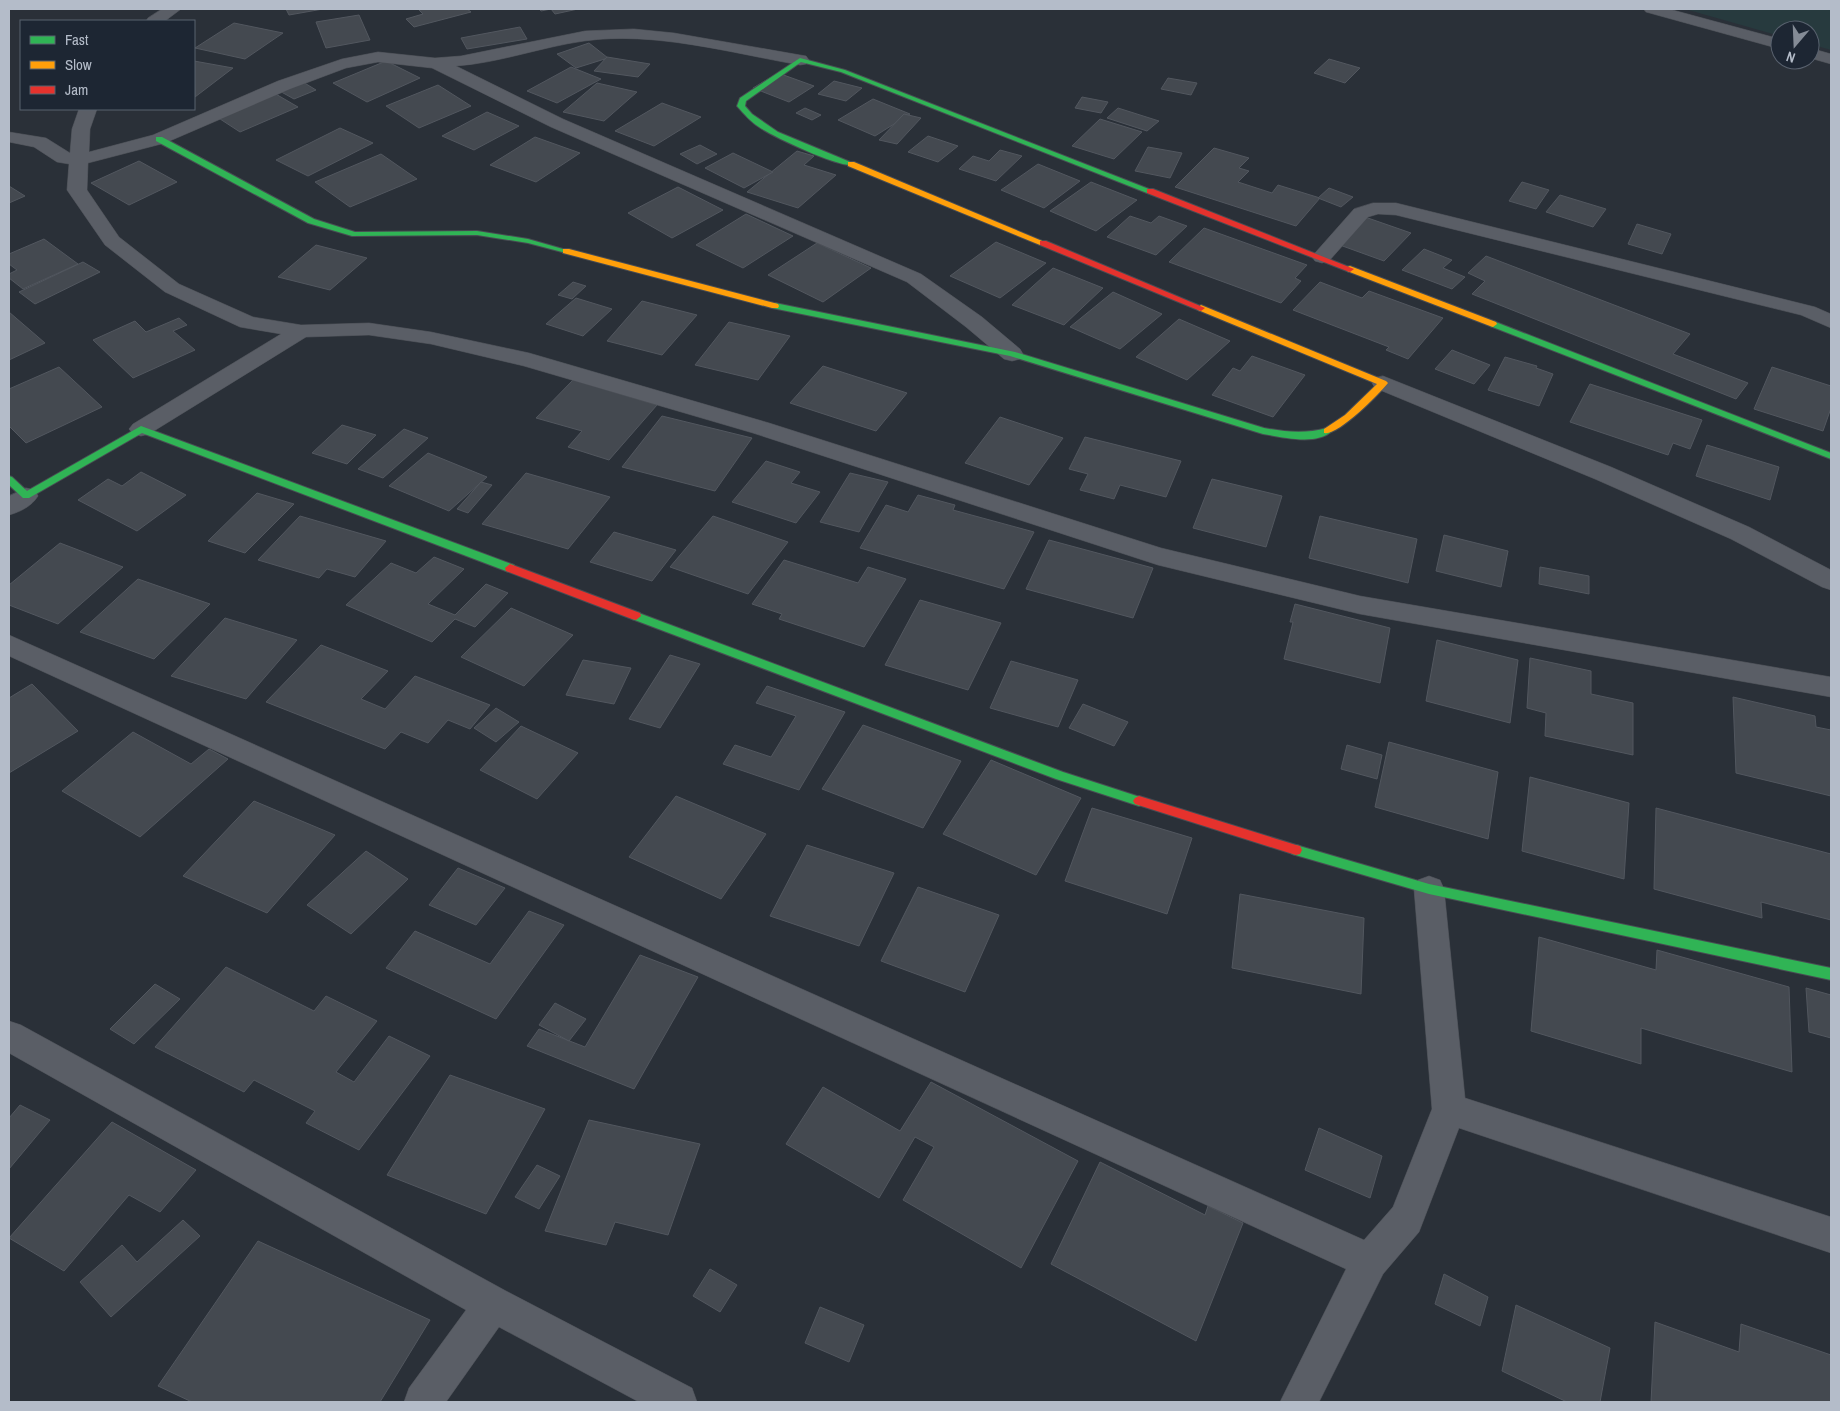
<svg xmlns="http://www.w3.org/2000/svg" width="1840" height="1411" font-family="'Archivo Narrow',sans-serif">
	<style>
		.green { fill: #273a3e }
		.building { fill: #444950; stroke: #52575f }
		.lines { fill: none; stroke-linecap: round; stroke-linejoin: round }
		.street-casing { stroke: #484c53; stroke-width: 1 }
		.fast-casing { stroke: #484c53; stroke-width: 2 }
		.slow-casing { stroke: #484c53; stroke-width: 2 }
		.jam-casing { stroke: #484c53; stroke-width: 2 }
		.street { fill: #5a5e66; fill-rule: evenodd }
		.fast { fill: #30b455; fill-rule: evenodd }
		.slow { fill: #ff9f0a; fill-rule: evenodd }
		.jam { fill: #e5322d; fill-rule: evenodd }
	</style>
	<rect width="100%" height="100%" fill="#2a3038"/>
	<path class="green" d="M1685,9H1831V50L1810,44V30H1780V36Z"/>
	<g class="building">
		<path d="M286,9H323L289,15Z"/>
		<path d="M424,9H467L471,12L414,27L406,19L423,14L419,10Z"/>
		<path d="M539,9H578L555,14L551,9L541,11Z"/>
		<path d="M359,15L370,40L326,48L316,22Z"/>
		<path d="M234,23L283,33L245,59L195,48Z"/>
		<path d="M520,27L527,39L467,49L461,38Z"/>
		<path d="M589,43L608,58L576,68L557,54Z"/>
		<path d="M607,57L650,64L638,77L594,71Z"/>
		<path d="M1329,59L1360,68L1345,83L1314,73Z"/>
		<path d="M194,61L233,68L195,97Z"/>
		<path d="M386,61L420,78L367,102L333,83Z"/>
		<path d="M571,67L601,79L557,103L527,91Z"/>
		<path d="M778,73L814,86L789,102L753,88Z"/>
		<path d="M1168,78L1197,83L1191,95L1161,89Z"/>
		<path d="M298,79L316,90L294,99L276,89Z"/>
		<path d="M834,81L862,88L846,101L818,94Z"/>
		<path d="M597,83L637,92L604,121L563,112Z"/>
		<path d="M438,85L471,106L419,128L386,106Z"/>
		<path d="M274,93L298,107L240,132L217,117Z"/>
		<path d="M1082,97L1108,102L1101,113L1075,108Z"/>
		<path d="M873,99L910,114L875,136L838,120Z"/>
		<path d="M662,103L701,117L654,146L615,131Z"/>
		<path d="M805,108L821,115L812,120L796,113Z"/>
		<path d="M1118,108L1159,121L1147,131L1107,118Z"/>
		<path d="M487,112L519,126L474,150L442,136Z"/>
		<path d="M904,114L921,118L897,144L879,140Z"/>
		<path d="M1100,119L1142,132L1114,159L1072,146Z"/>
		<path d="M340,128L373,143L308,176L276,160Z"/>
		<path d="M928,136L958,146L938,162L908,152Z"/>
		<path d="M535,137L580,153L536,182L490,165Z"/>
		<path d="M700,145L717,154L697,164L680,154Z"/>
		<path d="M1148,147L1182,153L1170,178L1135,171Z"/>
		<path d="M1214,148L1249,158L1239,168L1249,171L1238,182L1272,193L1278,185L1320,198L1296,226L1175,187Z"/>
		<path d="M1000,150L1022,156L996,181L959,169L973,156L989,161Z"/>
		<path d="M797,151L814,156L804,165L836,175L798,208L747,192Z"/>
		<path d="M733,153L773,172L744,188L705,168Z"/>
		<path d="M381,154L417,179L350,207L315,182Z"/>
		<path d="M139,161L177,182L129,205L91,183Z"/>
		<path d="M1038,164L1080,181L1044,208L1001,190Z"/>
		<path d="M1091,182L1137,200L1096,231L1050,211Z"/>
		<path d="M1522,182L1549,190L1536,209L1509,201Z"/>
		<path d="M9,186L25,196L9,203Z"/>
		<path d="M678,187L723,210L672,238L628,213Z"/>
		<path d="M1329,188L1353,197L1341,207L1318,198Z"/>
		<path d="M1560,195L1606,209L1593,227L1546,212Z"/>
		<path d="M746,214L793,236L743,268L696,245Z"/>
		<path d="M1130,216L1151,223L1159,216L1187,226L1156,255L1107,237Z"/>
		<path d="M1365,217L1411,233L1384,261L1337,244Z"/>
		<path d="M1637,224L1671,234L1662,254L1628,244Z"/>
		<path d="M1204,228L1307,265L1295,278L1301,281L1281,303L1169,262Z"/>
		<path d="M44,239L78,264L23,289L9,278V274L17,270L9,264V254Z"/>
		<path d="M996,242L1046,263L1000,298L950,276Z"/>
		<path d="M817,243L871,268L823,302L768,275Z"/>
		<path d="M316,245L367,258L330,290L278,277Z"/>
		<path d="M1424,249L1452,260L1443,268L1465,277L1452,289L1402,270Z"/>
		<path d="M1486,256L1690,334L1673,354L1748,383L1736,399L1472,294L1485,281L1468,273Z"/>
		<path d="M83,262L100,272L35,304L19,292Z"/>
		<path d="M1053,268L1103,288L1064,325L1012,305Z"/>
		<path d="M573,282L586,286L572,299L558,295Z"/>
		<path d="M1320,282L1362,298L1369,291L1443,318L1408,359L1386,350L1389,347L1293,310Z"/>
		<path d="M1113,292L1162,314L1120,349L1070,327Z"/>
		<path d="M576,298L612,309L583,336L546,324Z"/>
		<path d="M642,301L697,315L662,355L607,341Z"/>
		<path d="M9,312L45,343L9,360Z"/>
		<path d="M179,318L187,325L173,331L195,350L133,378L93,340L135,321L146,332Z"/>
		<path d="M1179,319L1230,341L1187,380L1136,357Z"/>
		<path d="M729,322L790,336L758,380L695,365Z"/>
		<path d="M1452,350L1490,365L1474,384L1435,369Z"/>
		<path d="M1252,356L1305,375L1273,417L1212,395L1233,368L1240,371Z"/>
		<path d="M1505,357L1537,366L1536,368L1553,374L1539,406L1488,390Z"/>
		<path d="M823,366L907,393L876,431L790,403Z"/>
		<path d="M59,367L102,407L26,443L9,426V389Z"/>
		<path d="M1772,367L1831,386V408L1823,431L1754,409Z"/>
		<path d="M573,380L657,405L609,460L568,447L582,431L536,418Z"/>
		<path d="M1590,384L1702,420L1690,449L1673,443L1668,455L1570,422Z"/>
		<path d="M662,416L752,438L715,491L622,467Z"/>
		<path d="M1000,417L1063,438L1029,485L965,463Z"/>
		<path d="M342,425L376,435L347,464L312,453Z"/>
		<path d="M404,429L428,438L383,478L358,469Z"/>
		<path d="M1085,437L1181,461L1166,497L1120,485L1114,499L1080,490L1088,474L1069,469Z"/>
		<path d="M1707,445L1779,467L1770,500L1696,476Z"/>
		<path d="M428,453L487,477L449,511L389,486Z"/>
		<path d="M766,461L800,472L791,483L820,492L796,523L732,502Z"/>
		<path d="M141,472L186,495L137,531L78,500L108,479L122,486Z"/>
		<path d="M526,473L610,497L568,549L482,524Z"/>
		<path d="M850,473L888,482L859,532L820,522Z"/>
		<path d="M1212,479L1282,496L1266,547L1193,528Z"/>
		<path d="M481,482L492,485L468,513L457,509Z"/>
		<path d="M257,493L294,504L245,553L208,541Z"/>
		<path d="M918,495L955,505L953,510L1034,532L1004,589L860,548L886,505L908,512Z"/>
		<path d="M300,516L386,541L355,577L327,569L319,578L258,560Z"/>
		<path d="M713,516L788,542L748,594L670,567Z"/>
		<path d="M1320,516L1417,539L1408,583L1309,558Z"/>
		<path d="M614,532L676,550L652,581L590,562Z"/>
		<path d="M1444,535L1508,551L1501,587L1436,571Z"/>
		<path d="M1049,540L1153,568L1133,618L1026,589Z"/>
		<path d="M60,543L123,567L58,624L9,605V585Z"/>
		<path d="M434,557L464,569L428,604L455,615L486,584L508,593L475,627L455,619L432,642L346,605L391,563L416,573Z"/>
		<path d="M784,560L858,583L868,567L906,579L864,647L779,619L782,614L752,604Z"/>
		<path d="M1540,567L1589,576V594L1539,584Z"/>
		<path d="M138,579L210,604L154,659L80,632Z"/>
		<path d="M920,600L1001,623L968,690L885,665Z"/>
		<path d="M1295,604L1390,628L1380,683L1284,659L1293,622H1290Z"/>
		<path d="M511,608L573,635L524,686L461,657Z"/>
		<path d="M225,618L297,640L246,699L171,676Z"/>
		<path d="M1437,640L1518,660L1510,723L1426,701Z"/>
		<path d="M321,645L388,671L361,699L385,709L415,676L490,705L470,729L448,720L428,743L401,732L385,749L266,702Z"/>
		<path d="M670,655L700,664L660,728L629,719Z"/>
		<path d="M1530,658L1591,671V694L1633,703V755L1545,736L1546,713L1527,708Z"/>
		<path d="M583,660L631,668L614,704L566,695Z"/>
		<path d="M1011,661L1078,680L1058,727L990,708Z"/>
		<path d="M32,684L78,731L9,773V698Z"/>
		<path d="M767,686L845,712L799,790L723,764L735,745L771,757L796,716L756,703Z"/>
		<path d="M1733,697L1815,716L1816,727L1831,730V796L1736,773Z"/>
		<path d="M1083,704L1128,722L1114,746L1069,728Z"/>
		<path d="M496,708L519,722L496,742L474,728Z"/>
		<path d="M863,725L961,761L923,828L822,789Z"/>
		<path d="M521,726L578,753L537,799L480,770Z"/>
		<path d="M133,732L191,764L209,749L228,759L140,837L62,791Z"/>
		<path d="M1389,742L1498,772L1488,839L1375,807Z"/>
		<path d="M1347,745L1382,755L1377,779L1341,769Z"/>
		<path d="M991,760L1081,798L1036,875L943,834Z"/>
		<path d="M1530,777L1629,803L1624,879L1522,851Z"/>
		<path d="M676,796L766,834L721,899L629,857Z"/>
		<path d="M254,801L335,835L267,913L183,876Z"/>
		<path d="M1092,808L1192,838L1167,914L1065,881Z"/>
		<path d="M1656,808L1831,854V920L1761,902L1762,918L1654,889Z"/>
		<path d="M807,845L894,873L859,946L770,916Z"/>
		<path d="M366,851L408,879L351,934L307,905Z"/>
		<path d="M458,868L505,888L476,925L429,905Z"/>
		<path d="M918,887L999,915L965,992L881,961Z"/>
		<path d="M1240,894L1364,918L1361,994L1232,968Z"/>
		<path d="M529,911L564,925L496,1019L386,968L415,931L490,964Z"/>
		<path d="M1539,937L1656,970L1657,950L1789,987L1792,1072L1641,1028V1064L1531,1031Z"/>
		<path d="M640,955L698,977L634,1089L527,1046L539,1029L585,1047Z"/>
		<path d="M226,967L314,1011L326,996L377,1021L336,1072L354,1082L389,1036L430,1056L359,1150L306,1123L315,1111L254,1080L244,1092L155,1047Z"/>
		<path d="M155,984L180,999L134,1044L110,1029Z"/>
		<path d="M1806,988L1831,995V1038L1809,1032Z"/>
		<path d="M555,1003L586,1019L569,1041L539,1025Z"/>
		<path d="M450,1075L545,1109L486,1214L387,1175Z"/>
		<path d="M931,1082L1078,1161L1021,1268L903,1200L934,1147L915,1137L879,1198L786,1144L823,1087L900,1131Z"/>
		<path d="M20,1105L50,1120L9,1169V1118Z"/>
		<path d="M589,1120L700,1144L668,1235L615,1222L606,1245L545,1231Z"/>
		<path d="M112,1122L196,1170L160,1212L129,1195L64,1271L9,1238Z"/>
		<path d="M1319,1128L1382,1156L1370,1198L1305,1170Z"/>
		<path d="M1100,1162L1205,1215L1208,1206L1243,1223L1196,1341L1051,1264Z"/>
		<path d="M537,1165L560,1176L539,1209L515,1197Z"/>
		<path d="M183,1220L200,1236L111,1317L80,1282L122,1245L137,1262Z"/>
		<path d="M258,1241L430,1320L380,1402H192L158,1386Z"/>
		<path d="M710,1269L737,1285L720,1312L693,1296Z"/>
		<path d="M1444,1274L1488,1297L1480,1326L1435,1304Z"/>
		<path d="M1516,1305L1610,1348L1600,1402H1567L1502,1371Z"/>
		<path d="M820,1307L864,1325L849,1362L805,1343Z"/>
		<path d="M1655,1322L1739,1352L1741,1324L1831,1355V1402H1651Z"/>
	</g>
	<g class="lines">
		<defs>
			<g id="street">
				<path d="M162,9H181L165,21H146L148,18Z"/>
				<path d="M1644,9H1669L1780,39V49L1646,12Z"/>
				<path d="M634,29L674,33L800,55L806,56L809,60L806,64L800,65C731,53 654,31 584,41C541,47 499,63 456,66L563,119L921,274L982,317L1020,349L1023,354L1020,359L1012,361L1004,359L966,327L907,282L551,127L432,68L378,62L346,68L290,89L165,143L88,163L87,190L119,237L179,284L253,317L301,325L369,323L431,332L529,353L769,423L1161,548L1360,596L1831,677V697L1360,614L1158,565L753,433L524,366L431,344L369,335L306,337L149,434L141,436L133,434L129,429L133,424L281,334L240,327L165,292L105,245L67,190L69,164L57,162L34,147L9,142V132L46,138L70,153L72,129L79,109H97L90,129L89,152L153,135L278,81L342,59L378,52L435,58L461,56L585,31Z"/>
				<path d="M1810,48L1831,54V64L1810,58Z"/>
				<path d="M1373,203H1396L1815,307L1831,314V328L1801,315L1748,302L1396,215L1378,214L1368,217L1329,261L1322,263L1315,261L1312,257L1315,253L1354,209Z"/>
				<path d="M1383,376L1611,467L1749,527L1831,570V590L1822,587L1731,539L1595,479L1375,388L1372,383L1375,378Z"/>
				<path d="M26,488L35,490L38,496C32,506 20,512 9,515V496Z"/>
				<path d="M9,635L1364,1240L1393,1207L1432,1109L1414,889L1418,880L1429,876L1440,880L1444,889L1465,1098L1831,1217V1253L1459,1128L1419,1232L1383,1274L1319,1402H1280L1346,1269L9,656Z"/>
				<path d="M9,1021L21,1025L506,1291L692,1388L697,1402H639L499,1327L446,1402H404L409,1388L466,1310L9,1053Z"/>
			</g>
			<g id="fast">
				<path d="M800,58L845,70L1154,191L1147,193L841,72L801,62L746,101L745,106L752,114L778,132L855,164C845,171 772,136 759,127C751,122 744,114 737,106L740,98Z"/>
				<path d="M156,137H162L314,219L355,232L477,231L528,239L570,251L566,253L528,243L477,235L352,236L308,223L156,141Z"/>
				<path d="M775,303L1015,352L1264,428C1286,432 1305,434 1327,428L1332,431C1316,446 1283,437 1263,434L1010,356L772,308V304Z"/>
				<path d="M1493,321L1831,453V459L1490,326V322Z"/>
				<path d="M141,426L514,565L515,568L510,572L506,571L142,433L29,498H23L9,485V476L12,477L27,491Z"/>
				<path d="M636,612L1063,772L1143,798L1145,801L1143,804L1139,806L1056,779L632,619L631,616L632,613Z"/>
				<path d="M1296,845L1429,884L1831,968V980L1429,894L1292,854L1290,850L1292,846Z"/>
			</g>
			<g id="slow">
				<path d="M848,162H854L1047,243L1040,245L848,166Z"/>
				<path d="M563,249H569L778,304L779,306L778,308H772L563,253Z"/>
				<path d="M1350,266L1496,322L1497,324L1493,327L1490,326L1347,271V267Z"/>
				<path d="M1201,305L1386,381L1388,383C1378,395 1338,436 1324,433V429L1345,415L1377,384L1198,310L1197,308Z"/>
			</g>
			<g id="jam">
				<path d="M1147,189H1153L1354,269L1350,272L1347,271L1147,193Z"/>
				<path d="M1040,241H1046L1205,308L1201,311L1198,310L1040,245Z"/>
				<path d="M510,564L640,613L641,616L636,620L632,619L506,571L505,568Z"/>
				<path d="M1139,796L1296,845L1300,846L1302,850L1300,854L1296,855L1135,804L1133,801L1135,798Z"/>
			</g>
		</defs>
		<use href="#street" class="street-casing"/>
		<use href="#fast" class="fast-casing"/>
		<use href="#slow" class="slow-casing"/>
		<use href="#jam" class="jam-casing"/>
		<use href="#street" class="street"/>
		<use href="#fast" class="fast"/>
		<use href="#slow" class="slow"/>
		<use href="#jam" class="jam"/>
	</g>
	<rect width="1840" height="1411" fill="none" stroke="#b4bcc9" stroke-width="20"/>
	<rect x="20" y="20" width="175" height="90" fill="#1d2633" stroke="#59626f"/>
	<rect x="30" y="36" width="25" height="8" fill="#30b455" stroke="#59626f"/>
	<text x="65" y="45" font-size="15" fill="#b4bcc9">Fast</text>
	<rect x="30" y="61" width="25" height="8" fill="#ff9f0a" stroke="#59626f"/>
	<text x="65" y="70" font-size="15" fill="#b4bcc9">Slow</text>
	<rect x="30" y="86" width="25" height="8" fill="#e5322d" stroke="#59626f"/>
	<text x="65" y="95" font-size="15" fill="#b4bcc9">Jam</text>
	<g transform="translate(1795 45) rotate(199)"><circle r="24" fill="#1d2633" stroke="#59626f"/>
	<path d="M0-4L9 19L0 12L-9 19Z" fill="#848b96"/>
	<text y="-8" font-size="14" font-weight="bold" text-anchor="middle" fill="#b4bcc9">N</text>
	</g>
</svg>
